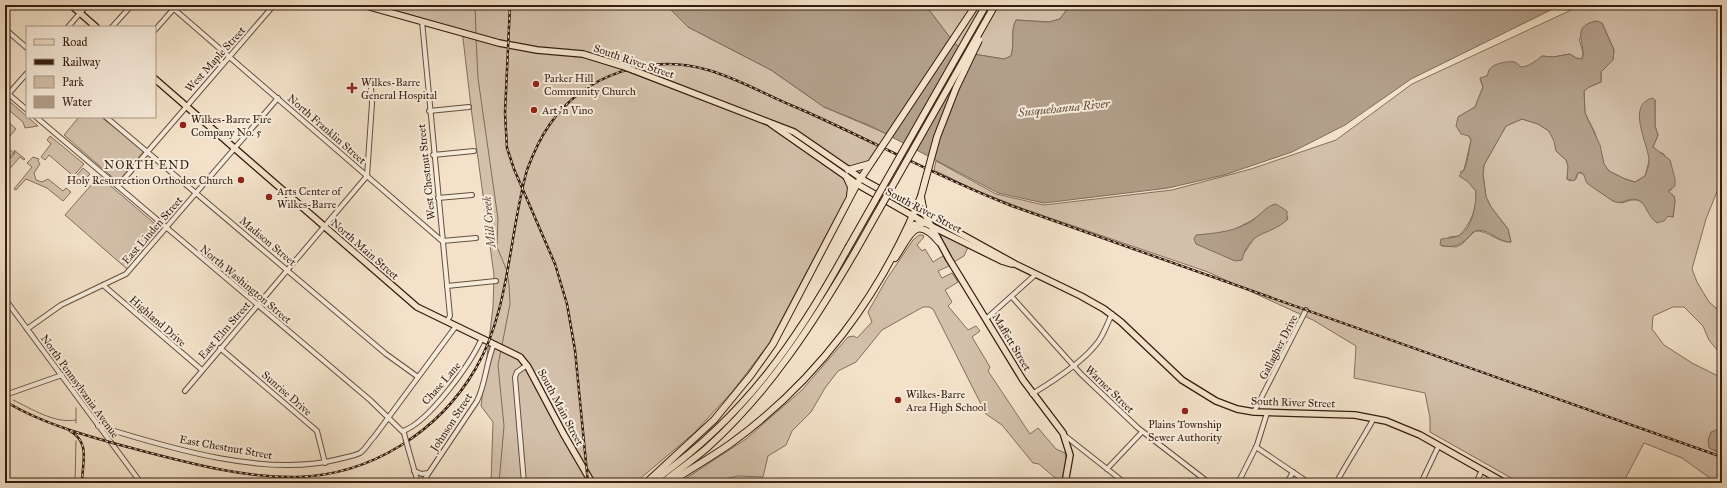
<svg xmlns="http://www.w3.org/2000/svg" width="1727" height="488" font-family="'IM FELL Great Primer',serif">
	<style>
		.green { fill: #d3c0aa; stroke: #846e5d; fill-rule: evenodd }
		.water { fill: #b29f8a; stroke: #806b59 }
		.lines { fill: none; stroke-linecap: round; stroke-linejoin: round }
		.stream { stroke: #806b59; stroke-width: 1 }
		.minor-casing { stroke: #644e3e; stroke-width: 6 }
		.major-casing { stroke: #351c10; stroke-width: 8 }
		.highway-casing { stroke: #351c10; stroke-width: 8 }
		.minor { stroke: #f7ecdc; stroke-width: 4 }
		.major { stroke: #f3e2c9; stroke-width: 5.5 }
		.highway { stroke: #f3e2c9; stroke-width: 6 }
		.rail-casing { stroke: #351c10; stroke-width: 2.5 }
		.rail { stroke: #f7ecdc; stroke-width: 1; stroke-dasharray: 3; stroke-linecap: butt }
		.minor-bridge-casing { stroke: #644e3e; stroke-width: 6; stroke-linecap: butt }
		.major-bridge-casing { stroke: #351c10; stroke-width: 8; stroke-linecap: butt }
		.highway-bridge-casing { stroke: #351c10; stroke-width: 8; stroke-linecap: butt }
		.minor-bridge { stroke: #f7ecdc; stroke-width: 4 }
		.major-bridge { stroke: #f3e2c9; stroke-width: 5.5 }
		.highway-bridge { stroke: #f3e2c9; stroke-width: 6 }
		.poi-dot { fill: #8f2418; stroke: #f7ecdc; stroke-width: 1.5 }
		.labels { text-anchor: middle; stroke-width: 4; stroke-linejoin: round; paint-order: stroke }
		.street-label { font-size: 11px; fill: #351c10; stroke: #f7ecdc }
		.poi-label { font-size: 11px; fill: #351c10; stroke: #f7ecdc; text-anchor: start }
		.water-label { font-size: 12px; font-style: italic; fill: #614a3b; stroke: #f7ecdc }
		.neighbourhood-label { font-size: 12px; letter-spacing: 1px; fill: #351c10; stroke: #f7ecdc }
	</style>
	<rect width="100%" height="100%" fill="#f3e2c9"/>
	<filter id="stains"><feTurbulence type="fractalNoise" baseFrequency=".005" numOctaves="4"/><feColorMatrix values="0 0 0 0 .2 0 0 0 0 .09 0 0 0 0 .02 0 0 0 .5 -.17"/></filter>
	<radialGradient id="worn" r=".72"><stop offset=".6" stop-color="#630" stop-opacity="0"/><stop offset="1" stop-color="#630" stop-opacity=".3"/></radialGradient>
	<g class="green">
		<path d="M377,5H666L688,27L771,70L824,107L887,134L843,203L768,345L732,392L694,433L635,483H491L493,422L481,406L493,307L494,275L472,115L462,30Z"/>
		<path d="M921,5H1118L1101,8L1070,5L1060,19L1049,22L1016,20C1010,32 1015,43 1011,56L1004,59L967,53L954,43L930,11Z"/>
		<path d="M1582,5H1722V179L1706,219L1692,269L1697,282L1709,302L1722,313V356L1709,340L1703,326L1684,307H1673L1653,316L1652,329L1664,345L1692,363L1722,378V428H1719L1713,450L1722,454V483H1717L1682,458L1644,443L1623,483H1520L1430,432V418L1425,393L1354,378L1356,346L1313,320L1208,272L1024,209L975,190L934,170L936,161L996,194L1044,205L1172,190L1251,169L1336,140L1412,84ZM1602,23L1614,50L1613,60L1601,72V82L1589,87L1584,91L1585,113L1595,133L1604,164L1609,171L1625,179L1635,182L1645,176L1649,161L1655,100V126L1658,135L1653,147L1655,150L1664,154L1672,189L1668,192L1674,196L1675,201L1673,217L1648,212L1644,204L1638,200H1631L1622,203L1613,201L1587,183L1585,176L1581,173H1578L1576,179L1570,181L1567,179L1568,166L1566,160L1556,151L1555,141L1549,131L1538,124L1522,119L1506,126L1484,165L1483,174L1486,197L1491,207L1508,229L1511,242C1498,243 1488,230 1475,231L1462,244L1456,247L1442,246L1449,237L1459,236C1471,223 1477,209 1476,191L1460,172L1464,170L1471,140L1458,117L1475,107L1483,87L1480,79L1487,76L1489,73L1526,67L1533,64L1542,56L1553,57L1570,54L1576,58L1582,59L1583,53L1579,39ZM1273,205L1288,217L1287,220L1256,236L1244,253L1218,233L1231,231L1251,221Z"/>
		<path d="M9,101L38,126L25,128L23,122L5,107Z"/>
		<path d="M79,117H101L144,151L118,182L64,135Z"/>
		<path d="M5,119L16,129L10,136L5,132Z"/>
		<path d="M50,136L84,164L69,181L71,174L49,155L45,160L41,157L51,144L47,140Z"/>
		<path d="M10,150L14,153L10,156L11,158L15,153L14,150L25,159L24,160L20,157L5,174V157Z"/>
		<path d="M33,157L39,159L38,161L40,164L34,173L36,180L42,182L48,179L63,191L66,188L71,192L63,201L47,188L26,179L16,190L14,189L32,167L27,163Z"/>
		<path d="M83,168L90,174L84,181L76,176Z"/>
		<path d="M99,176L161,229L127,269L65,215Z"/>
		<path d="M919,235H923L924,237L917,245L922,251L925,249L933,262L943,256L949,266L938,271L942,278L952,273L958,282L945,290L952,302L948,306L968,330L976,326L980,331L972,337L990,367L988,371L1030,434L1038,428L1056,449L1065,453C1068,464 1065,472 1061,483L1039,464L1033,463L1002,425L986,414L933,309L929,307H923L882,330L856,362L838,371L825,388L811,412L792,431L786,445L768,456L763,477L738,476L708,483H679L746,439L802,390L848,337L854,336L857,338L872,322L868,312L886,280L913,240Z"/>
		<path d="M943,235L968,247L964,256L954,262L941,241V236Z"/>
	</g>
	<g class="water">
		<path d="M666,5H921L930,11L954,43L967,53L1004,59L1011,56C1015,43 1010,32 1016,20L1049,22L1060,19L1070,5L1101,8L1118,5H1561L1411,79L1345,125L1292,152L1224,175L1168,188L1044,203L998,193L871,126L824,107L771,70L688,27Z"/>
		<path d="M1596,21L1602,23L1614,50L1613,60L1601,72V82L1589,87L1584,91L1585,113L1600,145L1604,164L1609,171L1625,179L1635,182L1645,176C1647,171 1649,166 1649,161C1649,145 1625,104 1653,98L1655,100V126L1658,135L1653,147L1670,160L1675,179V186L1668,191L1674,196L1675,201L1673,217L1668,216L1664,221L1657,223C1648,217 1646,204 1640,201C1631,195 1622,206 1613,201C1610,199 1589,185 1587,183C1584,179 1586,175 1581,172L1578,173L1574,181L1567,179L1568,166L1566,160L1556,151L1554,141L1549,131L1538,124L1522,119L1506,126L1484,165L1483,174L1486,197L1491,207L1508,229L1511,242C1497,243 1487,225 1473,232C1463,244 1456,249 1440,245L1441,239C1447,238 1456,238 1460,235C1473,227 1476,205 1476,191L1467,181L1459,176L1464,170L1467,162L1471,140L1469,136L1461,134L1456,126L1458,117L1475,107L1483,87L1480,78L1487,76C1488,74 1488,72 1489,70C1493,63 1508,61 1515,62L1521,67C1530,66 1534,62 1542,56L1553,57L1570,54L1576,58L1582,59C1588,47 1568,27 1596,21Z"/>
		<path d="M1276,204L1287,211V220C1268,237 1250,229 1242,260L1235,261L1196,244L1194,239L1196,235C1216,233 1233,232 1250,222C1259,217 1265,206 1276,204Z"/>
		<path d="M1722,428V454L1709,448L1708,440L1711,432Z"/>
	</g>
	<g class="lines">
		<g class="stream">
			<path d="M475,5L476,34"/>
			<path d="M476,39L478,78L498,219L497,247L507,271L509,285L510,304L502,345"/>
			<path d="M13,400C32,409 55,424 76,420"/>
			<path d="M76,408V423"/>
			<path d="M75,483L76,441"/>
			<path d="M499,483L504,426L498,365L501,350"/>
		</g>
		<defs>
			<g id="minor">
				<path d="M174,9L442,241L476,238"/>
				<path d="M422,21L450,316L447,321"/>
				<path d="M68,27L87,5"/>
				<path d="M112,27L132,5"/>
				<path d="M5,29L27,48"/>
				<path d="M155,30L177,5"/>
				<path d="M5,91L27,110"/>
				<path d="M5,98L27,73"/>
				<path d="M429,111L469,107"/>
				<path d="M36,117L370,400L404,433"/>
				<path d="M106,117L386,354L418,377"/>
				<path d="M433,155L474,151"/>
				<path d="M367,176L372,103L371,87"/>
				<path d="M118,186L274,5"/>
				<path d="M438,198L472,195"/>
				<path d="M103,285L202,370"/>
				<path d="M447,286L496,281"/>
				<path d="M1012,297L1081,374L1138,428L1208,482"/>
				<path d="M5,299L141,483"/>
				<path d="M986,319L1035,275"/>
				<path d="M27,329L61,305L126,274L278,98"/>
				<path d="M220,348L317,431L325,463"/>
				<path d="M185,391L367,176"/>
				<path d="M1032,394C1052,382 1084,361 1098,342C1104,334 1107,324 1112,314"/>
				<path d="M5,395L62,375"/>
				<path d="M1254,412L1306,310"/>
				<path d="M98,426C169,448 267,478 339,459C346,457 354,456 360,453C365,450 369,442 374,437L456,326"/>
				<path d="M403,431C429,422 471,363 482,338"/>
				<path d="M1064,435L1125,483"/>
				<path d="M1256,447L1309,483"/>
				<path d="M408,448L418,483"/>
				<path d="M1107,469L1142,432"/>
				<path d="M414,471L422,474L428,473"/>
				<path d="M422,483L477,401C486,383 486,362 494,344"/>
				<path d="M524,483L515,377L517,372L527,365"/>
				<path d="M1238,483L1257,445L1267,413"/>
				<path d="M1287,483L1293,472"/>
				<path d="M1336,483C1348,461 1362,440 1374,418"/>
				<path d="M1421,483L1439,445"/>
				<path d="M1476,483L1482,470"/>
			</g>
			<g id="major">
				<path d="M71,5L96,27"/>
				<path d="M363,5L499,43L537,50L583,54L622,66"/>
				<path d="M633,70L794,132L865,181L1015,264L1081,296L1104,309L1121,322L1182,380L1216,401L1237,409L1254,412L1355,415L1386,421L1420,435L1505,483"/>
				<path d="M155,79L417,307L520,357L528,367L563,433L592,483"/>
				<path d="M771,124L857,184L927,224L1002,261L1012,264"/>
				<path d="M924,213L949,259L1023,380L1063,433L1070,455L1065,483"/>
			</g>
			<g id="highway">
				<path d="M848,170L869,164"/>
				<path d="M846,176L851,187L850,196"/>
				<path d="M921,197L924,213"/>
				<path d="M908,232L914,225L924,223"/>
				<path d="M895,258C910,237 914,213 939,242"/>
				<path d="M659,477C746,414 797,341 848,248"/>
				<path d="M646,483L714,420L751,375L773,344L857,184L873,160"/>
				<path d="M662,483C677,471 693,460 707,448C769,392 813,324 855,252"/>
				<path d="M669,483C689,470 710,458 730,444C817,381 881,295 921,196"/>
			</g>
		</defs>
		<use href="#minor" class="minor-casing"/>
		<use href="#major" class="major-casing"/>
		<use href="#highway" class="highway-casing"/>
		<use href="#minor" class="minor"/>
		<use href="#major" class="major"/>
		<use href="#highway" class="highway"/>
		<defs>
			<g id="rail">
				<path d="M510,5L505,113L507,148L514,169L555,264L567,304L575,350L588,483"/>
				<path d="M5,401C41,424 97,439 139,450C189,463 244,478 297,477C371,475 439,432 476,368C510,309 509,234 527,170C533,154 540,138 550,124C585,74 650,53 708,70C740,79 769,97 800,109C871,140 939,178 1012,206L1722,457"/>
				<path d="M70,431C91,443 82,463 82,483"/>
			</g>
		</defs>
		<use href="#rail" class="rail-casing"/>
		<use href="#rail" class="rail"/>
		<defs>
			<path id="minor-bridge" d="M404,433L408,448"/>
			<path id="major-bridge" d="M622,66L633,70"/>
			<g id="highway-bridge">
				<path d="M873,160L976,5"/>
				<path d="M921,196L937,137L956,88L979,40"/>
				<path d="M848,248L986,5"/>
				<path d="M855,252L995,5"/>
			</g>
		</defs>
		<use href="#minor-bridge" class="minor-bridge-casing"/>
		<use href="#major-bridge" class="major-bridge-casing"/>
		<use href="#highway-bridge" class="highway-bridge-casing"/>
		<use href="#minor-bridge" class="minor-bridge"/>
		<use href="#major-bridge" class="major-bridge"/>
		<use href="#highway-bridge" class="highway-bridge"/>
	</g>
	<g class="poi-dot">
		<circle cx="536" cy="84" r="4"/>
		<path d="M350 82h4v4h4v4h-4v4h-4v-4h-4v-4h4z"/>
		<circle cx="534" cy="110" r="4"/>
		<circle cx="183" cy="125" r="4"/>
		<circle cx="241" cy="180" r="4"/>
		<circle cx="269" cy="197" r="4"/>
		<circle cx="898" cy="400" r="4"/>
		<circle cx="1185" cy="411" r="4"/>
	</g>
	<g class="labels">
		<g class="street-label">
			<text transform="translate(215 59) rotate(-48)" y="4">West Maple Street</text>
			<text transform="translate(634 61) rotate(19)" y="4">South River Street</text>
			<text transform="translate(327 129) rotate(41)" y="4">North Franklin Street</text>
			<text transform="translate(426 172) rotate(-96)" y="4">West Chestnut Street</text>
			<text transform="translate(924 210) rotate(28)" y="4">South River Street</text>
			<text transform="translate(152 230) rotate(-49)" y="4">East Linden Street</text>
			<text transform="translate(268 241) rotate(40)" y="4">Madison Street</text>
			<text transform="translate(365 249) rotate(41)" y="4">North Main Street</text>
			<text transform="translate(246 284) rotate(40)" y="4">North Washington Street</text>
			<text transform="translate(158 321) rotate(41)" y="4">Highland Drive</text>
			<text transform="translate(224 330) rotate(-49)" y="4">East Elm Street</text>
			<text transform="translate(1012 342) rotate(59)" y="4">Maffett Street</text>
			<text transform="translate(1278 347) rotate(-63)" y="4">Gallagher Drive</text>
			<text transform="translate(441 383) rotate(-49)" y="4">Chase Lane</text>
			<text transform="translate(80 386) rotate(54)" y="4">North Pennsylvania Avenue</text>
			<text transform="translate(1110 389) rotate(44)" y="4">Warner Street</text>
			<text transform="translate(287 393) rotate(41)" y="4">Sunrise Drive</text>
			<text transform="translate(1293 402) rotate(2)" y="4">South River Street</text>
			<text transform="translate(561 407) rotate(62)" y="4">South Main Street</text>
			<text transform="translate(451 422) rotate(-57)" y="4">Johnson Street</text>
			<text transform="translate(226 447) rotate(10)" y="4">East Chestnut Street</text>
		</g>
		<g class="poi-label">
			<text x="544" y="82">Parker Hill<tspan x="544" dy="13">Community Church</tspan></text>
			<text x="361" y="86">Wilkes-Barre<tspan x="361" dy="13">General Hospital</tspan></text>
			<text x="542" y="114">Art 'n Vino</text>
			<text x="191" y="123">Wilkes-Barre Fire<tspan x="191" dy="13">Company No. 5</tspan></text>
			<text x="233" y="184" text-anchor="end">Holy Resurrection Orthodox Church</text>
			<text x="277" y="195">Arts Center of<tspan x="277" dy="13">Wilkes-Barre</tspan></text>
			<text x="906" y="398">Wilkes-Barre<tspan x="906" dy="13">Area High School</tspan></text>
			<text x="1185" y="428" text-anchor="middle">Plains Township<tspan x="1185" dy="13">Sewer Authority</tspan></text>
		</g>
		<g class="water-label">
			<text transform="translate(1064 108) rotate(-6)" y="4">Susquehanna River</text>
			<text transform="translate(489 222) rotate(-95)" y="4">Mill Creek</text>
		</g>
		<g class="neighbourhood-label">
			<text x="147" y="169">NORTH END</text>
		</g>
	</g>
	<rect width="1727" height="488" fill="none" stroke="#f3e2c9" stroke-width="20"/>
	<rect x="6" y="6" width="1715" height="476" fill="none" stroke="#351c10" stroke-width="2"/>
	<rect x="10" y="10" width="1707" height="468" fill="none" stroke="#351c10"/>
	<rect x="26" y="26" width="130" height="92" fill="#f7ecdc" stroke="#a9998a"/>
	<rect x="34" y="39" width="20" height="6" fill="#f3e2c9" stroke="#a9998a"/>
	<text x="62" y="46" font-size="12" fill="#351c10">Road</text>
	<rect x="34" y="59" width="20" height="6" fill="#351c10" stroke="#a9998a"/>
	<text x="62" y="66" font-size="12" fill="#351c10">Railway</text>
	<rect x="34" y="76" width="20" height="12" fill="#d3c0aa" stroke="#a9998a"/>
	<text x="62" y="86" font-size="12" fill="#351c10">Park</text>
	<rect x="34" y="96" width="20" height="12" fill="#b29f8a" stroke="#a9998a"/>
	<text x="62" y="106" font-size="12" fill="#351c10">Water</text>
	<rect width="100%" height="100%" filter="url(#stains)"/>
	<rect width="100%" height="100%" fill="url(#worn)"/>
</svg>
